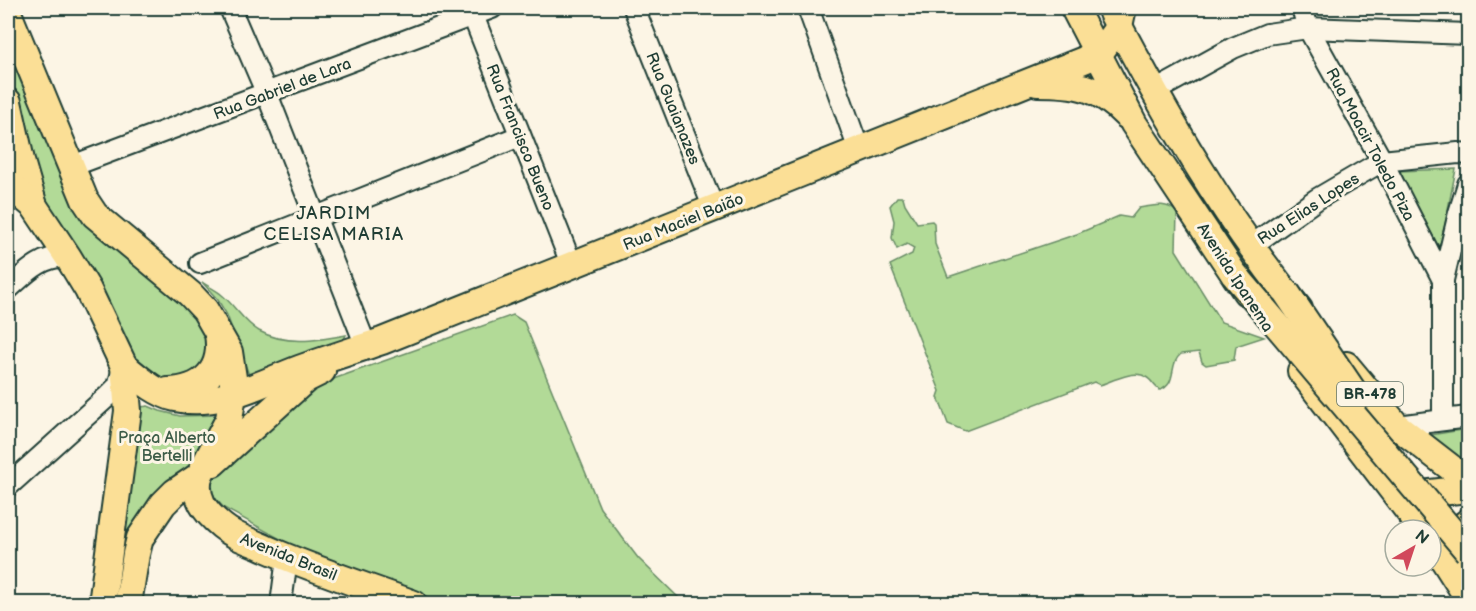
<svg xmlns="http://www.w3.org/2000/svg" width="1476" height="611" font-family="'Balsamiq Sans',sans-serif">
	<style>
		.green { fill: #b2da97; stroke: #688c66; stroke-width: 1.5 }
		.lines { fill: none; stroke-linecap: round; stroke-linejoin: round }
		.minor-casing { stroke: #1f3d34; stroke-width: 24 }
		.major-casing { stroke: #1f3d34; stroke-width: 30 }
		.minor { stroke: #fcf5e5; stroke-width: 20 }
		.major { stroke: #fbdf96; stroke-width: 26 }
		.major-bridge-casing { stroke: #1f3d34; stroke-width: 30; stroke-linecap: butt }
		.major-bridge { stroke: #fbdf96; stroke-width: 26 }
		.labels { text-anchor: middle; stroke-width: 6; stroke-linejoin: round; paint-order: stroke }
		.shield { fill: #fcf5e5; stroke: #617469; stroke-width: 1.5 }
		.shield-label { font-size: 15px; font-weight: bold; fill: #1f3d34 }
		.street-label { font-size: 16px; fill: #1f3d34; stroke: #fcf5e5 }
		.park-label { font-size: 16px; fill: #3c5c48; stroke: #fcf5e5 }
		.neighbourhood-label { font-size: 18px; letter-spacing: 1.5px; fill: #1f3d34; stroke: #fcf5e5 }
	</style>
	<rect width="100%" height="100%" fill="#fcf5e5"/>
	<filter id="ink" filterUnits="userSpaceOnUse"><feTurbulence type="fractalNoise" baseFrequency=".0167" numOctaves="2"/><feDisplacementMap in="SourceGraphic" scale="12" xChannelSelector="R" yChannelSelector="G"/><feConvolveMatrix kernelMatrix="1 2 1 2 8 2 1 2 1" color-interpolation-filters="sRGB"/></filter>
	<g filter="url(#ink)">
		<g class="green">
			<path d="M15,49L68,176L203,323L211,361L173,388L128,356L33,178L16,106L8,55V51Z"/>
			<path d="M1456,169L1440,249L1398,171Z"/>
			<path d="M897,197H903L905,204L917,223L932,221L934,223L935,244L948,277L1077,234L1119,216L1131,218L1139,208C1153,206 1165,201 1177,212L1176,250L1221,322L1264,337L1236,346L1234,360L1206,365L1202,362L1199,352L1181,354C1168,364 1178,384 1160,390C1154,387 1152,380 1146,377C1135,369 1112,381 1100,385L1094,382L965,431L948,424L938,397L940,391L890,265L912,254L914,248L907,244L897,249L892,238L894,221L890,206Z"/>
			<path d="M202,282C209,287 216,290 222,295C235,306 244,322 259,331C286,346 318,340 346,335L343,341L252,375H249L227,315L218,300Z"/>
			<path d="M513,315L524,322L600,508L638,558L684,603H442L293,546L224,508L215,498L211,487L212,477L221,466L311,387Z"/>
			<path d="M148,406L160,411L180,416L219,415L214,432L130,562L114,561L139,411L141,407Z"/>
			<path d="M1468,429V459C1452,459 1436,446 1424,436Z"/>
		</g>
		<g class="lines">
			<defs>
				<g id="minor">
					<path d="M230,8L267,94L366,346"/>
					<path d="M470,8L572,266"/>
					<path d="M634,8L714,209"/>
					<path d="M808,8L859,150"/>
					<path d="M1302,8L1308,28L1382,161L1443,280"/>
					<path d="M1155,91L1233,48L1267,34L1308,28L1468,34"/>
					<path d="M72,166L492,8"/>
					<path d="M1252,245L1317,199L1382,161L1458,153L1468,154"/>
					<path d="M200,263L520,136"/>
					<path d="M8,289C26,273 42,255 68,257"/>
					<path d="M1443,420V280L1459,213L1468,184"/>
					<path d="M1397,426L1468,417"/>
					<path d="M8,486L107,397L118,386L123,369"/>
					<path d="M281,604L287,558"/>
				</g>
				<g id="major">
					<path d="M1074,8L1134,124L1246,292"/>
					<path d="M8,13L85,200L95,215L190,294L205,310L229,352L233,378V395L229,419L199,476L175,492L163,504L140,538L136,554L128,604"/>
					<path d="M1112,13C1166,116 1225,219 1299,309"/>
					<path d="M1037,83C1077,83 1098,86 1126,115"/>
					<path d="M8,102L22,165L34,206"/>
					<path d="M8,184L34,206L68,257L88,290L124,366L128,411L102,604"/>
					<path d="M1346,365L1397,426L1468,481"/>
					<path d="M124,366C139,378 155,393 175,398C218,408 259,384 299,369C327,359 355,350 382,341L1099,54L1119,26L1123,8"/>
					<path d="M1301,371L1423,530"/>
					<path d="M168,391C203,390 224,370 218,334"/>
					<path d="M213,463L306,379L322,371"/>
					<path d="M199,476C194,498 205,512 222,526C235,537 252,542 267,549C315,570 365,586 414,604"/>
					<path d="M1402,496L1468,489"/>
					<path d="M1431,540L1468,598"/>
					<path d="M1444,552L1447,538L1468,522"/>
				</g>
			</defs>
			<use href="#minor" class="minor-casing"/>
			<use href="#major" class="major-casing"/>
			<use href="#minor" class="minor"/>
			<use href="#major" class="major"/>
			<defs>
				<g id="major-bridge">
					<path d="M1234,274L1468,551"/>
					<path d="M1286,292L1357,397"/>
				</g>
			</defs>
			<use href="#major-bridge" class="major-bridge-casing"/>
			<use href="#major-bridge" class="major-bridge"/>
		</g>
	</g>
	<g class="labels">
		<rect class="shield" x="1337" y="382" width="66" height="24" rx="4.5"/>
		<g class="shield-label">
			<text x="1370" y="399">BR-478</text>
		</g>
		<g class="street-label">
			<text transform="translate(282 88) rotate(-21)" y="6">Rua Gabriel de Lara</text>
			<text transform="translate(674 108) rotate(68)" y="6">Rua Guaianazes</text>
			<text transform="translate(521 137) rotate(68)" y="6">Rua Francisco Bueno</text>
			<text transform="translate(1371 144) rotate(62)" y="6">Rua Moacir Toledo Piza</text>
			<text transform="translate(1308 208) rotate(-33)" y="6">Rua Elias Lopes</text>
			<text transform="translate(683 221) rotate(-22)" y="6">Rua Maciel Baião</text>
			<text transform="translate(1236 277) rotate(57)" y="6">Avenida Ipanema</text>
			<text transform="translate(289 556) rotate(22)" y="6">Avenida Brasil</text>
		</g>
		<g class="park-label">
			<text x="167" y="443">Praça Alberto<tspan x="167" dy="18">Bertelli</tspan></text>
		</g>
		<g class="neighbourhood-label">
			<text x="334" y="219">JARDIM<tspan x="334" dy="21">CELISA MARIA</tspan></text>
		</g>
	</g>
	<rect width="1476" height="611" fill="none" stroke="#fcf5e5" stroke-width="30"/>
	<rect x="15" y="15" width="1446" height="581" fill="none" stroke="#1f3d34" stroke-width="2" filter="url(#ink)"/>
	<g transform="translate(1413 548) rotate(39)"><circle r="28" fill="#fcf5e5" stroke="#a4ab9e" stroke-width="1.5"/>
	<path d="M0-4.5L10 22L0 15L-10 22Z" fill="#d1495b"/>
	<text y="-9" font-size="16" font-weight="bold" text-anchor="middle" fill="#1f3d34">N</text>
	</g>
</svg>
